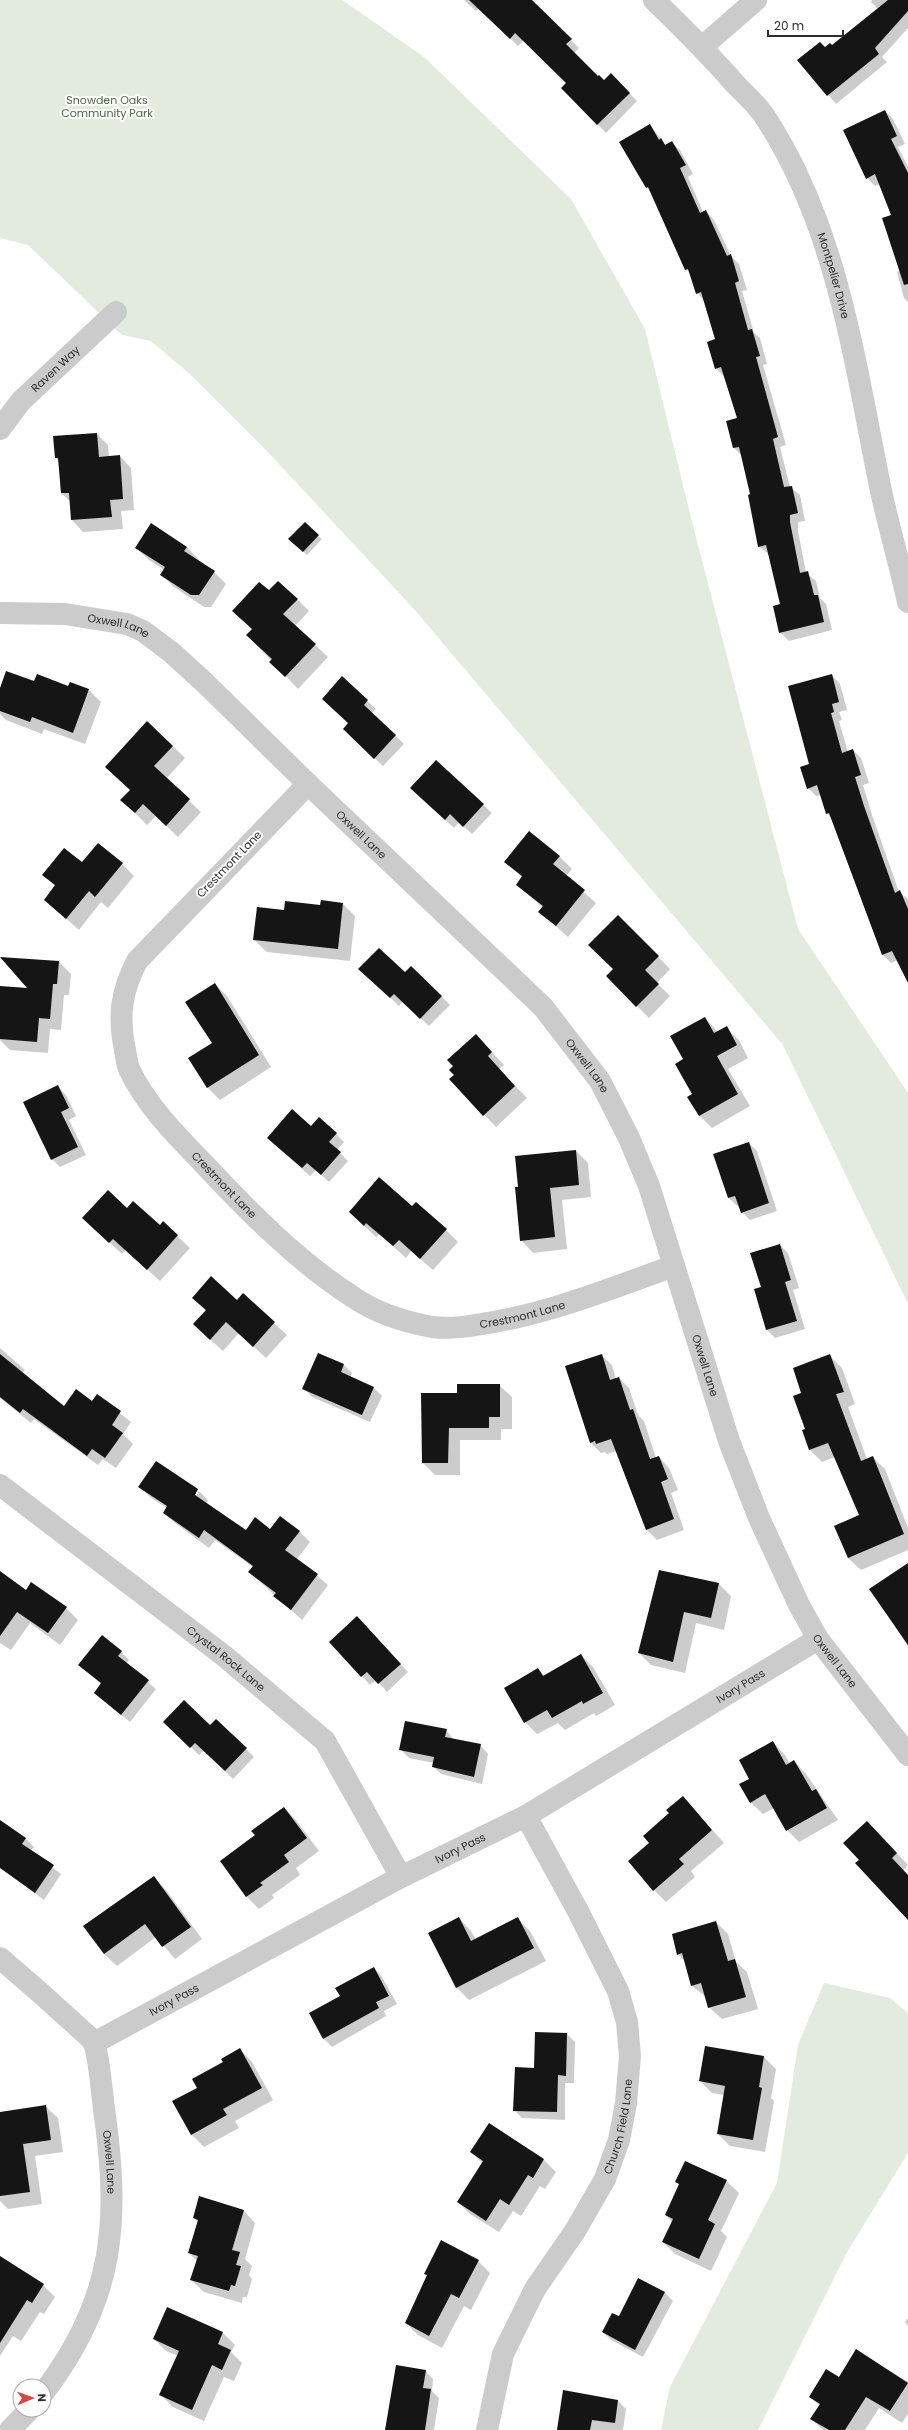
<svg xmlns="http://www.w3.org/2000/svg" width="908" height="2430" font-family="Poppins,sans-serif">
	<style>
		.green { fill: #e3eade }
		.shadow { fill: #0003 }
		.building { fill: #151515 }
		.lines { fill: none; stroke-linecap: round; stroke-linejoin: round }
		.street { stroke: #cbcbcb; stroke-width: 22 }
		.labels { text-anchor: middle; stroke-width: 4; stroke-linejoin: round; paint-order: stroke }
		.park-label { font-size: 11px; fill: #4d6540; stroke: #fff }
		.street-label { font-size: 11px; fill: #2e2e2e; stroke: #fff }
	</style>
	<rect width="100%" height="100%" fill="#fff"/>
	<g class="green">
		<path d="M0,0H342L424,57L571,199L645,329L692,522L798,929L908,1093V1304L783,1045L414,609L266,450L190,374L151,341L122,335L28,245L0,238Z"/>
		<path d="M824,1983L890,1998L908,2013V2153L847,2252L758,2430H661L670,2387L777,2183L798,2045Z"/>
	</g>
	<g class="shadow">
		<path d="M464,0H531L579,48L574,53L598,77L604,81L611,75L637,101L606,133L562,88L568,83L524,40L518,46L479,8L476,11Z"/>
		<path d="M872,0H908V28L882,57L887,62L836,104L799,60L832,46L878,9L871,2Z"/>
		<path d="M885,111L893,119L905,144L898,147L908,167V302L904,298L897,272L900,271L892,216L880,184L875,186L867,178Z"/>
		<path d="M650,125L666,145L671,142L680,150L693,174L688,177L703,212L706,211L714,220L731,256L739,264L747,290L742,291L754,333L760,338L767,364L763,365L786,445L780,447L790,487L800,495L805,521L798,522V531L806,573L816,581L820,598L826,604L832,630L789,641L780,632L781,604L769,554L759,547L752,495L742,456L734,448L738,419L724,377L716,368V340L705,302L697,293L690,273L686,269L651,192L647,187Z"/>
		<path d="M97,434L108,445L109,457L120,456L131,468L134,510L121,511L123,529L83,532L72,520L71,502L61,493L59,461L56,458Z"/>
		<path d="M151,525L187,547L199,560L198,561L214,572L226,584L211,607H204L174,587L162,575L164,570L149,560L137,548Z"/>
		<path d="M318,536L322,539L307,555L294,543Z"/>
		<path d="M297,599L309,611L295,626L328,657L298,689L247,635L253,629Z"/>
		<path d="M832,675L840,684L847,710L839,712L842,720L839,721L848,752L853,750L861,758L869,783L863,785L872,815L899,892L908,899V980L898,960L891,963L883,955L832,819L827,813L821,795L816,796L808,788L810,764Z"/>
		<path d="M342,678L376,709L372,713L404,744L383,766L352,737Z"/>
		<path d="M35,682L88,689L101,702L85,744L44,729L42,734L6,720L0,714V691Z"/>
		<path d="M173,746L185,758L166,779L201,812L178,837L156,816L147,825L122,800L131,790L119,779Z"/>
		<path d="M436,761L492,813L472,834L459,822L454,828L419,796Z"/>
		<path d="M559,856L572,869L566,876L596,903L568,937L540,912L543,908L517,884L523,878L505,862Z"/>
		<path d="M82,864H122L134,876L108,908L101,902L79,930L45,900L56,887L44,875Z"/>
		<path d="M343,904L355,916L350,961L267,952L254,940L285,911Z"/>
		<path d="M618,916L670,969L657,983L670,996L649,1018L607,976L614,969Z"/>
		<path d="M1,958L59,962L71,974L69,995H64L61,1030L50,1029L48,1053L10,1050L0,1040V987L30,989Z"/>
		<path d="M405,974L441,996L450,1005L429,1026L403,1001L399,1006L368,977Z"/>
		<path d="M215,984L227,996L271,1067L220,1100L208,1088L189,1059L213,1043Z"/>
		<path d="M705,1018L718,1032L726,1028L739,1040L748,1058L728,1069L750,1106L712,1128L699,1115L693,1094Z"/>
		<path d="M476,1035L504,1065L499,1069L527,1098L496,1127L450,1079L455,1075Z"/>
		<path d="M58,1087L66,1095L76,1116L69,1120L86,1155L60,1167L52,1159Z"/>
		<path d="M311,1128L336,1134L344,1142L337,1150L348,1161L329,1182L316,1170L310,1176L276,1146Z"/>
		<path d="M749,1143L757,1151L777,1211L750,1220L742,1212L739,1205L737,1206L729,1198Z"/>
		<path d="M576,1151L588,1163L591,1197L562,1200L567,1249L533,1253L521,1240L519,1188Z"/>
		<path d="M412,1208L446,1230L458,1242L433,1270L411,1251L406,1258L379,1234L376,1237L350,1212Z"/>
		<path d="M127,1209L160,1226L163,1223L190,1248L160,1281L126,1250L122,1254L83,1218Z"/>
		<path d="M780,1245L788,1253L799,1288L793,1290L805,1329L775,1338L767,1330L755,1290L762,1288Z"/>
		<path d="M243,1295L287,1335L266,1358L239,1333L223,1351L206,1336V1311L193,1298L237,1302Z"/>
		<path d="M0,1348L25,1370L22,1373L64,1407L92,1402L97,1395L131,1422L123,1434L133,1444L116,1468L103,1459L98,1465L34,1419L31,1423L0,1398Z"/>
		<path d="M318,1354L344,1365L352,1373L350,1378L374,1388L382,1396L370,1422L312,1397L304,1388Z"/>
		<path d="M601,1355L612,1365L616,1379L619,1378L629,1388L638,1415L644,1421L656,1458L659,1457L669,1468L678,1490L671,1493L684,1530L657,1540L646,1529L617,1451L607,1454L605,1452L601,1453L590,1442Z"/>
		<path d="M830,1356L842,1368L855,1404L848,1407L867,1459L872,1457L885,1469L908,1528V1550L861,1570L848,1558L835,1526L860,1516L835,1457L822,1462L810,1450L806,1429L803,1393Z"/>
		<path d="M499,1385L512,1397V1429H501V1440H460V1475H435L423,1463L458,1394Z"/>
		<path d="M157,1462L199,1491H196L193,1500L199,1491L208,1500L206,1504L246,1531H299L310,1542L297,1559L328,1585L302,1620L249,1572L253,1567L215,1540L209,1548L175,1523L164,1513L167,1508L150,1497L140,1487Z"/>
		<path d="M908,1569V1647L871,1589Z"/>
		<path d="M660,1571L719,1584L731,1596L724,1630L696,1623L685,1673L651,1665L639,1653Z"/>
		<path d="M0,1572L27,1591L66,1608L78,1620L60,1645L30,1623L11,1650L0,1643Z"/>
		<path d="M365,1626L408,1672L387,1692L376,1680L370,1685L330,1642Z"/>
		<path d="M121,1652L129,1660L126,1664L156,1689L130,1722L95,1693L101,1684L79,1665Z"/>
		<path d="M581,1655L593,1667L615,1705L596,1716L594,1713L565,1730L558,1723L537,1734L525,1722L538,1669L545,1676Z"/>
		<path d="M217,1720L254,1757L233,1779L204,1750L199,1755L165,1722L210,1727Z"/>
		<path d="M446,1730L454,1740L480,1745L488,1754L482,1784L441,1774L433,1766L434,1763L409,1758L401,1750Z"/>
		<path d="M773,1742L785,1755L790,1764L794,1761L806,1774L838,1820L799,1842L787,1830L774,1808L763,1814L750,1802L751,1779Z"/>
		<path d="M683,1797L724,1843L691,1871L695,1877L666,1902L654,1890L650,1843Z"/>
		<path d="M284,1808L296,1820L319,1851L296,1868L300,1875L272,1895L274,1898L259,1909L247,1897L221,1861L256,1836Z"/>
		<path d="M0,1822L26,1839L34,1847L31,1851L61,1874L44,1900L0,1867Z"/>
		<path d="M879,1834L908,1865L903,1871L908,1876V1919Z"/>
		<path d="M154,1878L166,1890L202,1939L175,1959L156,1937L117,1966L104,1954L84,1926Z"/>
		<path d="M459,1918L471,1931L476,1940L518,1919L530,1931L546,1961L469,2000L457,1988L430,1934Z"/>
		<path d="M716,1922L728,1934L736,1962L747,1972L758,2009L722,2019L709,2007L706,1997L692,1986L685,1961L678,1954Z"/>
		<path d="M374,1968L382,1977L397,2004L384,2011L386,2016L332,2047L324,2039L310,2013L341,1997Z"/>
		<path d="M536,2033L567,2034L575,2042L574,2083H565V2120L522,2118L514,2110L535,2069Z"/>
		<path d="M240,2049L252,2062L273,2100L235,2121L239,2128L204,2147L192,2135L174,2101L198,2088Z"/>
		<path d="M764,2057L776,2069L771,2098L774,2101L765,2152L730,2146L718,2134L724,2095L712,2093L700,2081Z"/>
		<path d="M45,2106L58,2118L63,2152L35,2156L42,2204L8,2209L0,2201V2113Z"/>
		<path d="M489,2125L544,2160L556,2172L545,2189L540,2186L521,2216L513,2211L499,2232L470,2214L458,2202L483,2164L471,2152Z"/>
		<path d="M726,2181L739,2193L721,2231L727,2237L711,2271L675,2254L663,2242L672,2222L666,2215Z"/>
		<path d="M243,2210L255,2223L245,2259L252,2266L249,2275L252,2279L247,2297H243L242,2303L204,2292L191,2280L197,2261L189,2253L198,2222L194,2218Z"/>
		<path d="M478,2261L490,2273L471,2310L464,2306L442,2348L418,2335L406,2323L427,2276L425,2273Z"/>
		<path d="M0,2270L43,2285L55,2297L44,2314L40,2312L21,2341L13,2336L0,2356Z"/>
		<path d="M639,2280L665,2293L673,2301L643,2357L611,2340L603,2332L619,2317Z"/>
		<path d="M908,2318V2326L905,2322Z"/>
		<path d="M222,2332L235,2345L231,2352L242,2363L234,2381L224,2377L204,2421L173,2407L161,2395L178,2356L166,2351L154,2339Z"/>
		<path d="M856,2350L908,2382V2414L902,2423L879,2408L865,2430H823L811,2419L820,2406L810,2397L839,2378Z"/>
		<path d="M425,2371L433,2379L432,2391L439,2398L434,2430H387Z"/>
		<path d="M617,2400L626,2409L623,2430H558Z"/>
	</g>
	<g class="building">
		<path d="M469,0H532L572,39L566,44L598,76L599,75L604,80L611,73L630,93L597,125L561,88L566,83L515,33L510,39Z"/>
		<path d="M888,0H908V11L875,48L879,54L827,96L797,60L820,42L825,47L830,43L832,45Z"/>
		<path d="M885,110L897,136L891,139L908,173V284L904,285L882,218L891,215L875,174L866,179L843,130Z"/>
		<path d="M650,124L659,140L661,138L665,145L672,141L686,165L680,168L700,213L706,210L727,256L731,254L739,281L735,283L748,330L752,329L760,356L756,357L778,437L773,439L784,487L792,486L798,513L790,515V522L800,573L808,571L814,595H818L824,622L779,633L773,606L780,604L766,545L758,547L748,495L750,494L739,447L733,448L726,421L737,418L721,367L715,369L707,342L715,339L701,292L696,294L688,269L685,270L648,187L646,188L619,142Z"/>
		<path d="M97,433L99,457L120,455L123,499L110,500L112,517L71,520L69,493H61L58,458H55L53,436Z"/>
		<path d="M305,522L319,535L303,552L288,539Z"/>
		<path d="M151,523L187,547L184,551L215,571L199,595H191L160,575L165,567L135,548Z"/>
		<path d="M278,581L298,599L283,614L316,644L285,677L269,662L272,659L246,635L252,629L232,611L259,582L269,590Z"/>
		<path d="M6,671L34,681L37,674L68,686L70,682L89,689L73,733L32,717L30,722L0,711V688Z"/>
		<path d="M832,674L839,702L832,704L834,712L831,713L842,753L853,749L861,775L855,777L864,806L895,893L900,890L908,909V983L892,951L882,955L829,813L826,814L817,785L807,789L800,767L809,764L788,686Z"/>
		<path d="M342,676L368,700L364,705L396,735L374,759L343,729L348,723L322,699Z"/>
		<path d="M147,721L173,746L154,766L190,799L166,826L143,804L135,813L120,800L130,790L105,767Z"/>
		<path d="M436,760L484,804L463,827L450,814L445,820L410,788Z"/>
		<path d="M529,831L560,856L553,864L585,890L556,926L538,912L543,906L516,885L522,876L504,862Z"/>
		<path d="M98,843L123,863L95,897L89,891L66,919L44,900L55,885L42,875L64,848L82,862Z"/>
		<path d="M321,900L343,903L338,949L253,940L257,907L284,910L285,901L320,905Z"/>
		<path d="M618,915L659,956L645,970L659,984L636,1007L606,976L613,969L588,945Z"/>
		<path d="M379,948L405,972L411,966L442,996L420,1019L394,994L390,998L358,969Z"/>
		<path d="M0,957L59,961L57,984H53L50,1019L39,1018L37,1042L0,1039V986L27,988Z"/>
		<path d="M215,983L259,1055L207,1088L188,1058L212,1043L185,1002Z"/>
		<path d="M705,1017L714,1033L727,1026L737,1045L717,1056L738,1094L699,1116L687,1097L692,1094L675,1064L683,1059L670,1036Z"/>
		<path d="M476,1034L492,1052L488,1056L515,1086L483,1116L449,1079L454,1075L449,1070L453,1066L447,1060Z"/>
		<path d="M58,1085L69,1108L61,1112L78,1147L51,1160L23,1102Z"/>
		<path d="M292,1109L311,1126L319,1117L337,1133L329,1142L341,1152L321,1175L307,1163L302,1168L267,1138Z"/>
		<path d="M749,1142L769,1203L741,1213L735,1196L728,1198L713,1154Z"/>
		<path d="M576,1150L579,1185L550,1188L555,1237L520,1241L515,1187H518L515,1156Z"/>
		<path d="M379,1177L412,1206L416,1202L447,1229L420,1259L399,1240L393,1246L366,1223L364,1226L349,1212Z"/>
		<path d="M108,1190L127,1208L133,1201L160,1225L163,1221L178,1235L147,1270L113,1239L109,1243L82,1218Z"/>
		<path d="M780,1244L791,1280L785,1282L797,1321L766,1330L754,1289L761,1287L750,1253Z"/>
		<path d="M211,1276L237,1300L243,1293L275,1322L253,1347L226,1322L210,1340L193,1324L206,1310L192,1298Z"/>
		<path d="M318,1353L344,1364L341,1372L374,1387L362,1415L302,1389Z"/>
		<path d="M0,1354L64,1406L76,1389L92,1401L97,1394L121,1411L112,1425L123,1433L105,1458L92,1449L87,1456L23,1409L20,1413L0,1397Z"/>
		<path d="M602,1354L610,1380L619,1377L630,1410L633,1409L650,1459L659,1456L668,1479L661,1482L674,1519L646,1530L611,1439L596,1444L595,1441L590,1443L565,1366Z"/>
		<path d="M830,1354L844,1392L836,1394L861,1461L873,1456L904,1534L848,1558L834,1526L859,1515L828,1443L809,1450L802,1430L805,1429L793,1396L801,1393L793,1368Z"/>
		<path d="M457,1384H500V1417H489V1428H449L448,1463H422L421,1393H457Z"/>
		<path d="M156,1461L198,1489L195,1495L246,1530L255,1517L270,1529L280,1516L300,1531L285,1550L318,1574L291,1610L273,1596L276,1593L248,1572L253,1566L204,1530L199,1538L163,1513L167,1506L138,1487Z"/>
		<path d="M908,1563V1645L869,1589Z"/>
		<path d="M659,1570L719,1583L711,1618L684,1612L673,1662L638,1653Z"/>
		<path d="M0,1571L26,1590L31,1582L67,1607L48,1633L17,1612L0,1636Z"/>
		<path d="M357,1616L401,1664L378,1684L367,1672L361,1677L329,1642Z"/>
		<path d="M102,1635L122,1651L118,1656L149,1680L121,1715L94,1693L101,1683L78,1665Z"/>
		<path d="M581,1654L603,1693L583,1704L582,1701L552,1718L547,1710L524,1723L504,1688L538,1668L543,1676Z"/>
		<path d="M184,1700L210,1725L216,1719L247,1748L225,1771L195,1743L190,1748L163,1722Z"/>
		<path d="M405,1721L447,1729L445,1737L481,1744L474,1777L432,1767L434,1757L399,1750Z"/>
		<path d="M773,1741L786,1765L794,1760L812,1791L816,1789L827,1808L786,1831L765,1794L750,1803L739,1784L749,1779L739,1760Z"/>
		<path d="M683,1796L712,1830L679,1859L684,1864L653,1891L628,1861L649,1843L643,1836L669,1813L666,1810Z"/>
		<path d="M284,1807L307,1838L284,1855L289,1862L260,1883L263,1885L246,1897L220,1861L255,1835L251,1831Z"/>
		<path d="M0,1820L26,1838L22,1844L54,1865L35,1893L0,1868Z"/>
		<path d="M867,1821L897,1853L892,1858L908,1875V1920L855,1863L859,1860L843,1843Z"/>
		<path d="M154,1876L191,1927L162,1947L145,1924L104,1954L83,1926Z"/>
		<path d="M459,1917L471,1941L518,1917L534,1948L456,1988L428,1933Z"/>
		<path d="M716,1921L728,1961L735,1959L746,1997L708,2008L701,1983L691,1986L682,1953L677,1955L672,1934Z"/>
		<path d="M374,1967L389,1996L376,2002L379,2008L323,2039L309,2013L340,1996L335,1988Z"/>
		<path d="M535,2032L567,2033L566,2076L558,2075L557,2112L513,2111L515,2067L534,2068Z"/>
		<path d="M705,2046L764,2056L759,2087L762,2088L753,2140L717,2134L725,2086L699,2081Z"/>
		<path d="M240,2048L262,2088L223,2109L227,2115L191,2135L172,2101L197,2088L192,2079L223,2062L221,2059Z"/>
		<path d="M46,2105L51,2140L23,2144L30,2192L0,2196V2112Z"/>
		<path d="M489,2123L544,2159L533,2178L528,2175L509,2205L500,2199L486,2221L457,2202L483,2161L470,2152Z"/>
		<path d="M685,2161L727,2180L708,2220L715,2224L699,2259L662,2242L673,2219L665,2215L679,2184L675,2182Z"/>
		<path d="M199,2196L244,2210L232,2250L240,2252L236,2265L241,2266L235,2286L231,2285L229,2291L190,2280L198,2256L188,2253L198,2220L193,2218Z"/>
		<path d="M441,2240L479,2260L459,2298L451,2294L429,2336L405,2323L427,2275L424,2274Z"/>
		<path d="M0,2256L44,2284L32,2303L27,2300L0,2343Z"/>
		<path d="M638,2278L665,2292L635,2350L602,2332L612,2313L619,2316Z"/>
		<path d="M167,2307L223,2332L218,2344L231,2350L222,2370L212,2365L192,2410L159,2395L179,2351L153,2339Z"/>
		<path d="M856,2349L908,2383L890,2411L866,2397L845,2430H829L810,2419L820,2404L809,2397L826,2369L839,2377Z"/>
		<path d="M396,2365L426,2370L423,2388L431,2389L425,2430H385Z"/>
		<path d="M563,2390L618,2400L615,2423L592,2420L590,2430H557Z"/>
	</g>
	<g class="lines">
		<g class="street">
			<path id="s1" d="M654,0C683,28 710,55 736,85C746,95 758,106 765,117C838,228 855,365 881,491C889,528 900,565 908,602"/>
			<path d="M702,47L756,0"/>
			<path id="s2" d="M0,429L21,401L116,312"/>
			<path id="s3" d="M0,613L65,614L127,624L143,631L171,652L205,683L308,784L543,1007L600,1081L629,1138L649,1186L729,1441L759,1518L799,1605L818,1639L908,1755"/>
			<path id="s4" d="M308,784L137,961C121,992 118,1016 125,1050C126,1056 127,1064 129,1069C146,1105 176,1135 203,1163C248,1211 297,1261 353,1297C376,1313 405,1322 432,1327C448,1329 466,1327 482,1324C549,1314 611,1288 674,1266"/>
			<path id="s5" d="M0,1485L223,1655L325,1741L401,1877"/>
			<path id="s6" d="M0,1958C26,1980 52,2003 77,2026C82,2031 91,2037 94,2043C99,2055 102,2094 104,2109C120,2221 115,2299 44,2392"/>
			<path id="s7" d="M94,2043L401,1877L526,1816L818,1639"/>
			<path d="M10,2430L29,2410"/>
			<path id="s8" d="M487,2430L503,2354L535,2289L575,2231L605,2179L619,2140L626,2103L630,2056L627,2022L618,1991L579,1913L526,1816"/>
		</g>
	</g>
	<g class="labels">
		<g class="park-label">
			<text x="107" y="104">Snowden Oaks<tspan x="107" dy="13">Community Park</tspan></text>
		</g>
		<g class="street-label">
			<text dy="4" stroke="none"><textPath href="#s1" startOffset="335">Montpelier Drive</textPath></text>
			<text dy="4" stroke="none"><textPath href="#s2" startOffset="82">Raven Way</textPath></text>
			<text dy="4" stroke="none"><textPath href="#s3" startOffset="120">Oxwell Lane</textPath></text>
			<text dy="4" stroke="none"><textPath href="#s3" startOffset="444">Oxwell Lane</textPath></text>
			<text transform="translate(229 864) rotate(-46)" y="4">Crestmont Lane</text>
			<text dy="4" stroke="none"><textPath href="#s3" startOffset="768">Oxwell Lane</textPath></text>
			<text dy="4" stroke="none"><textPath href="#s4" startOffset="508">Crestmont Lane</textPath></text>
			<text dy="4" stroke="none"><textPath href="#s4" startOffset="856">Crestmont Lane</textPath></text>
			<text dy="4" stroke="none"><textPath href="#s3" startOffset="1092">Oxwell Lane</textPath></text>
			<text dy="4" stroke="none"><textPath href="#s5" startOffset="285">Crystal Rock Lane</textPath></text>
			<text dy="4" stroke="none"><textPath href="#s3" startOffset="1416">Oxwell Lane</textPath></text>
			<text dy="4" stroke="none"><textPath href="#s7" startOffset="739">Ivory Pass</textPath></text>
			<text dy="4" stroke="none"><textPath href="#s7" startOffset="415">Ivory Pass</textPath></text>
			<text dy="4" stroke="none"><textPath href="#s7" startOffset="91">Ivory Pass</textPath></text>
			<text dy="4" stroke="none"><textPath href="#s8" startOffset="335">Church Field Lane</textPath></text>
			<text dy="4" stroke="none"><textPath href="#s6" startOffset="247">Oxwell Lane</textPath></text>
		</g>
	</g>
	<g transform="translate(32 2398) rotate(88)"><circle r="19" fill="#ffffff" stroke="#ababab"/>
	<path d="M0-3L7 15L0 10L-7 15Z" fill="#d34943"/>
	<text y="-6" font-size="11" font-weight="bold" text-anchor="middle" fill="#2e2e2e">N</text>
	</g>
	<path d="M768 30v6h75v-6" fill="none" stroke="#2e2e2e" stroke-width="2"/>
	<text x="774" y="30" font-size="12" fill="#2e2e2e" stroke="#ffffff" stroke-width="3" paint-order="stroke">20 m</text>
</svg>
